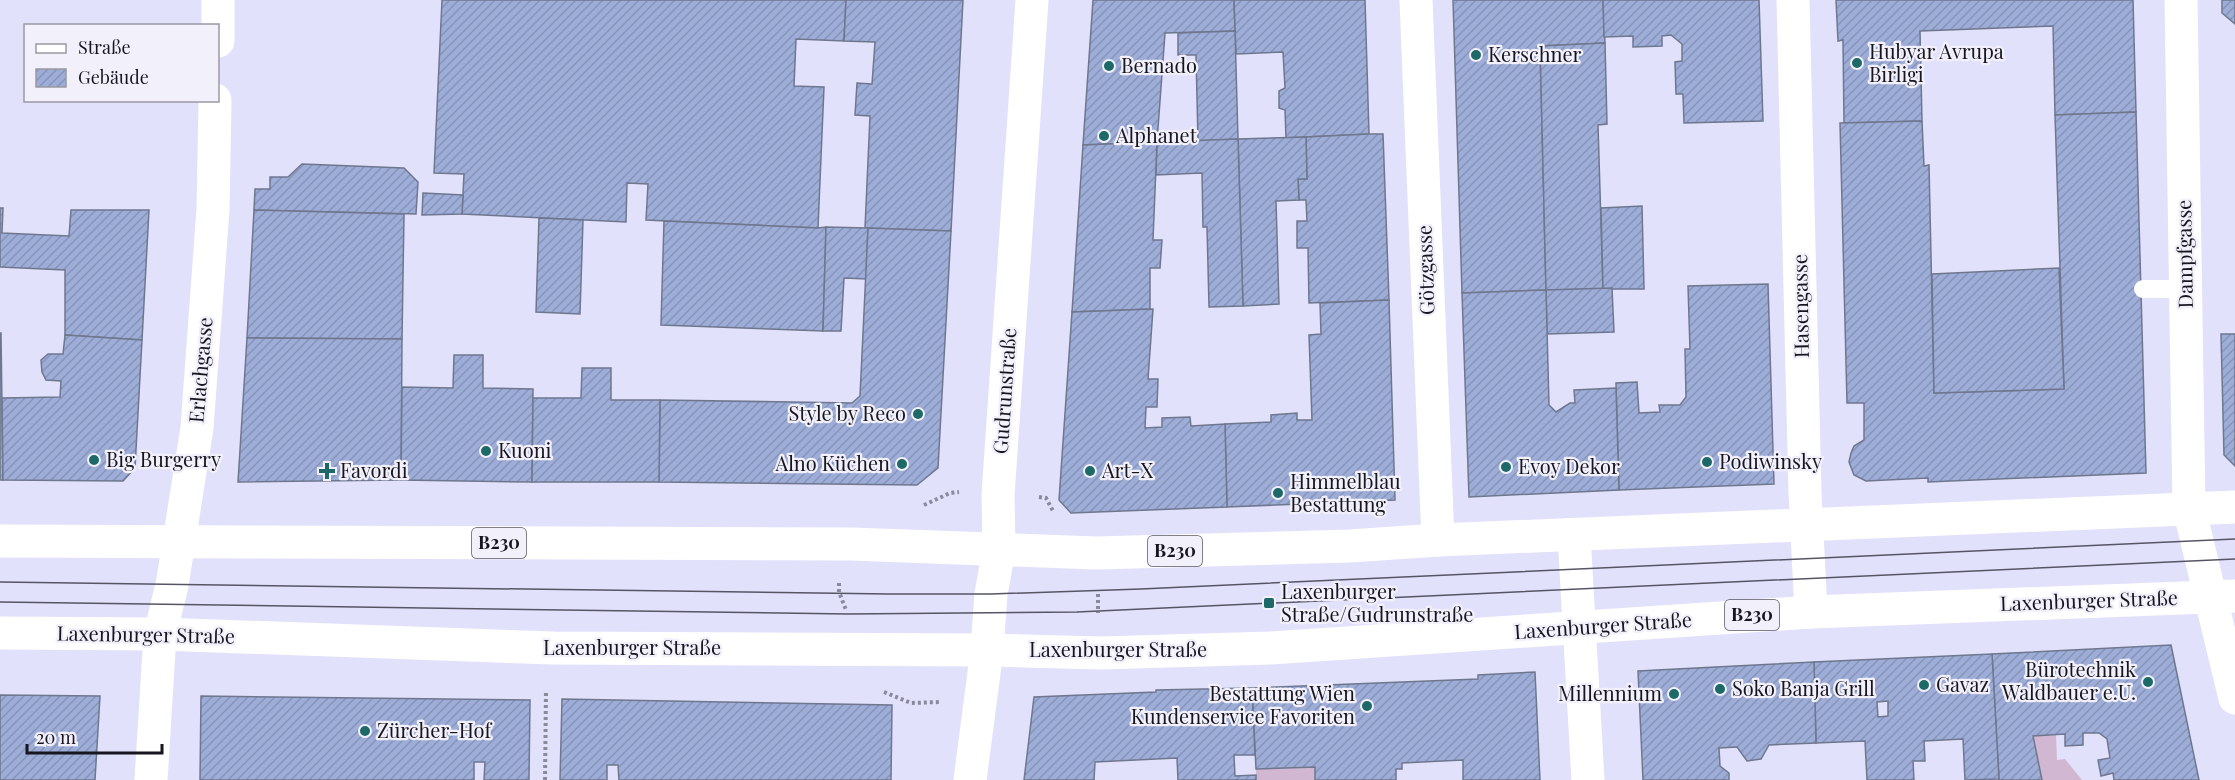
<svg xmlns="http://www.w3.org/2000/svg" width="2235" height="780" font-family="'Playfair Display',serif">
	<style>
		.green { fill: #d1b7d1 }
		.building { fill: url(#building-hatch); stroke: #6f778e; stroke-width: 1.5; fill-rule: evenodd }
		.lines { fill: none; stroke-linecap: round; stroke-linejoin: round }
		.path { stroke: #8a899d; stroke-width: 4; stroke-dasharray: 3 3; stroke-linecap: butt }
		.lane { stroke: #fff; stroke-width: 18 }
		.street { stroke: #fff; stroke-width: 33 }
		.secondary { stroke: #fff; stroke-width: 33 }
		.primary { stroke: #fff; stroke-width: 33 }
		.tram { stroke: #565564; stroke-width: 1.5 }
		.poi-dot { fill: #1c6967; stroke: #f1f0fb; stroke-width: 2 }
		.labels { text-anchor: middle; stroke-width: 4.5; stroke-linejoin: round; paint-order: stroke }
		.shield { fill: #f1f0fb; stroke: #585761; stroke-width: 1.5 }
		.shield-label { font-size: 18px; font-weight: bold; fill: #17161f }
		.poi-label { font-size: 20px; fill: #17161f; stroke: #f1f0fb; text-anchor: start }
		.street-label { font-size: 20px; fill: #17161f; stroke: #f1f0fb }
	</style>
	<defs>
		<pattern id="building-hatch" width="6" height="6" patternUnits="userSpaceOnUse" patternTransform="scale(1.5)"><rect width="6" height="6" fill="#9dadd8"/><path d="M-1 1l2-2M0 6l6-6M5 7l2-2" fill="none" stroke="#8694b9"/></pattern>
	</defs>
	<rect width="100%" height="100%" fill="#e2e1fc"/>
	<g class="green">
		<path d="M2056,735L2057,760L2065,759L2082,780H2042L2033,736Z"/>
		<path d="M1315,767V780H1256V769Z"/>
	</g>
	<g class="building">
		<path d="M442,0H846L844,41L796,39L794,86L824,87L818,228L646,220L648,184L627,183L626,222L462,214L464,174L434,173Z"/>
		<path d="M846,0H963L951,231L865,228L870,116L855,115L857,83L872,84L875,42L844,41Z"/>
		<path d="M1093,0H1234L1235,31L1165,33L1157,142L1083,145Z"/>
		<path d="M1234,0H1365L1369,134L1286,138L1285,110L1279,108V91L1285,88L1283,52L1236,54Z"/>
		<path d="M1453,0H1603L1605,43L1540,46L1546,290L1462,293Z"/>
		<path d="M1603,0H1759L1763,121L1684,123L1683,94H1676L1675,62L1682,61V44L1671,35L1662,36V46L1633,47V36L1604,37Z"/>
		<path d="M1836,0H2133L2136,112L2055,115L2053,26L1920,31L1922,121L1844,123L1843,40L1838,41Z"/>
		<path d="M2222,0H2235V24L2222,13Z"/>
		<path d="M1235,31L1238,139L1198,141L1196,55H1178V33Z"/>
		<path d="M1605,43L1607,124L1598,125L1603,289L1546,290L1540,46Z"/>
		<path d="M2136,112L2146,473L1928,482V478L1866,481L1854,475L1849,462L1851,453L1854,446L1864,440V403H1847L1840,123L1922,121L1924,166L1929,165L1934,393L2064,389L2055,115Z"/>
		<path d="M1369,134H1383L1389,300L1309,303L1308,248H1297V221H1307L1306,200H1299L1298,179H1307L1306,137Z"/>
		<path d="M1306,137L1307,179H1298L1299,200L1276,201L1279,304L1243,306L1238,139Z"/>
		<path d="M1238,139L1243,306L1209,307L1207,227H1203L1202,173L1156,175L1157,142Z"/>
		<path d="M1157,142L1153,240H1162L1160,268H1150V309L1072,312L1083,145Z"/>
		<path d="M302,164L404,168L418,182L416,214L254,210L255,189H270V177H288Z"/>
		<path d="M423,193L463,195L462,214L422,215Z"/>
		<path d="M1642,206L1644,289H1603L1601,208Z"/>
		<path d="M0,208H3L2,233L69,236L71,210H149L142,340L65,335V270L0,267Z"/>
		<path d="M254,210L404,214L402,339L247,338Z"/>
		<path d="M539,218L583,220L580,314L536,312Z"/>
		<path d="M664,221L818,228L826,227L823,331L661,325Z"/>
		<path d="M826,227L868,228L866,279L844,278L841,331H823Z"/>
		<path d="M868,228L951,231L938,468L917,485L659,482L660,400L852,403L860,396Z"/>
		<path d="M2059,268L2064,389L1934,393L1932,274Z"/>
		<path d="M1768,284L1774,484L1619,490L1616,383L1637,382L1639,413L1660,412L1659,405H1680L1686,397L1685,349H1690L1688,286Z"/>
		<path d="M1612,288L1614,332L1547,334L1546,290Z"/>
		<path d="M1546,290L1549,405L1556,412L1570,403H1575L1574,390L1616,388L1619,490L1469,497L1462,293Z"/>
		<path d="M1389,300L1395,500L1227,507L1225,424L1271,422V415L1297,413V420H1312L1309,335L1321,334L1320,303Z"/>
		<path d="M1153,309L1148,379H1158L1157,407H1146L1145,428L1162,427V418L1190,417L1191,426L1225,424L1227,507L1071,513L1059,500L1072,312Z"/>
		<path d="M0,333H1L3,480H0Z"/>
		<path d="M2221,334H2235V466L2224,455Z"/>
		<path d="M65,335L142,340L135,468L123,481L3,480L2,398L60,397L61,381L46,380L42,372L41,360L48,354H63Z"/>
		<path d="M247,338L402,339L401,480L238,482Z"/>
		<path d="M454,355H483V388L533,389L532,482L401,480L402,387L453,388Z"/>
		<path d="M582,368H611V400H660L659,482H532L533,398H581Z"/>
		<path d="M2171,645L2199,780H2114L2113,773L2101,776L2098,760L2110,758L2107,739L2099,733H2083V745L2065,746V734L2033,736L2042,780H1999L1992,654Z"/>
		<path d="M1992,654L1999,779L1965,780L1963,739L1924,741L1925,761H1913L1914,780H1867L1865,741L1816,743L1814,662ZM1888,701V716L1878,717L1877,702Z"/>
		<path d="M1814,662L1816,743L1769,745L1761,759L1747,761L1737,747L1719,748L1720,766L1729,773V780H1643L1638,671Z"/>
		<path d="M1535,672L1540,780H1463V760L1402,763V769H1396V780H1315V767L1256,769L1252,688L1478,679V675Z"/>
		<path d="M1252,688L1255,755H1234L1235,776L1256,775V780H1178L1177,758L1095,762L1094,780H1024L1034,697L1156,692V690Z"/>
		<path d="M0,695L100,696L95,780H0Z"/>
		<path d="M201,696L530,700L529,780H484L485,762H474V780H200Z"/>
		<path d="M562,699L892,705L891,780H619L618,765H607V780H560Z"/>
	</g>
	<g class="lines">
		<g class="path">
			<path d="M1039,497L1046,498L1053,511"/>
			<path d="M924,505L950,493L959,492"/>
			<path d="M839,583V592L846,610"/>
			<path d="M1098,594V613"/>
			<path d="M884,692L911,703L940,702"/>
			<path d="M545,780L546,691"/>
		</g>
		<path class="lane" d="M2143,289H2185"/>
		<g class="street">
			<path d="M1416,0L1438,540"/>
			<path d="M1793,0L1805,493L1811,612"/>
			<path d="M2181,0L2189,508L2235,698"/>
			<path d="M218,41V0"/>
			<path d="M1574,535L1588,780"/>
			<path d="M151,780L160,634L172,585L197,428L213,209L215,100"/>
		</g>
		<path class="secondary" d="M970,780L987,650L991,594L999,550L998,495L1032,0"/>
		<g class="primary">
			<path d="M0,541L851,544L1096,553L1350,546L1438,540L2235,507"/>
			<path d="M0,633L160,634L553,648L987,650L1101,653L1270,648L1811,612L2235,596"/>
		</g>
		<g class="tram">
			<path d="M0,582L889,594H991L1141,589L2235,539"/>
			<path d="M0,602L848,614L1077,612L2235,559"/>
		</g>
	</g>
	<g class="poi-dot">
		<circle cx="1476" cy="55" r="6"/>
		<circle cx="1857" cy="63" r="6"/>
		<circle cx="1109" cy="66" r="6"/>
		<circle cx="1104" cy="136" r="6"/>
		<circle cx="918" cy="414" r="6"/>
		<circle cx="486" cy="451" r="6"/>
		<circle cx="94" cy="460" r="6"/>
		<circle cx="1707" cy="462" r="6"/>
		<circle cx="902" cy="464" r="6"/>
		<circle cx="1506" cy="467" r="6"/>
		<path d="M324 462h6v6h6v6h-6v6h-6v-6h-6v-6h6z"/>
		<circle cx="1090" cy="471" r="6"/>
		<circle cx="1278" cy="493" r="6"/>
		<rect x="1263" y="597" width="12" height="12" rx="3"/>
		<circle cx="2148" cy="682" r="6"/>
		<circle cx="1924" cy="685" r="6"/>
		<circle cx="1720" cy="689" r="6"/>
		<circle cx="1674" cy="694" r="6"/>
		<circle cx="1367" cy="706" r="6"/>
		<circle cx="365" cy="731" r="6"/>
	</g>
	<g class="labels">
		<g class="shield">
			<rect x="472" y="528" width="54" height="30" rx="4.5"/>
			<rect x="1148" y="536" width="54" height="30" rx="4.5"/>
			<rect x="1725" y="600" width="54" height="30" rx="4.5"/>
		</g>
		<g class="shield-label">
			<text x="499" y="549">B230</text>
			<text x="1175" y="557">B230</text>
			<text x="1752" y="621">B230</text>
		</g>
		<g class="poi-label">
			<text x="1869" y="59">Hubyar Avrupa<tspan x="1869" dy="23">Birligi</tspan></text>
			<text x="1488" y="62">Kerschner</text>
			<text x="1121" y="73">Bernado</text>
			<text x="1116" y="143">Alphanet</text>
			<text x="906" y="421" text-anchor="end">Style by Reco</text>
			<text x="498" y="458">Kuoni</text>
			<text x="106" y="467">Big Burgerry</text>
			<text x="1719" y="469">Podiwinsky</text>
			<text x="890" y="471" text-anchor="end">Alno Küchen</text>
			<text x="1518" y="474">Evoy Dekor</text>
			<text x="340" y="478">Favordi</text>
			<text x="1102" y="478">Art-X</text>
			<text x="1290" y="489">Himmelblau<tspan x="1290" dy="23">Bestattung</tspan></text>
			<text x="1281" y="599">Laxenburger<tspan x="1281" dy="23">Straße/Gudrunstraße</tspan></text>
			<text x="2136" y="677" text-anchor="end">Bürotechnik<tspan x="2136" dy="23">Waldbauer e.U.</tspan></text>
			<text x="1936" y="692">Gavaz</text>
			<text x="1732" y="696">Soko Banja Grill</text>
			<text x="1355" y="701" text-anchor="end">Bestattung Wien<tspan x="1355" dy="23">Kundenservice Favoriten</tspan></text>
			<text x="1662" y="701" text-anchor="end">Millennium</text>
			<text x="377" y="738">Zürcher-Hof</text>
		</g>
		<g class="street-label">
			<text transform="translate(2185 254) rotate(-91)" y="7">Dampfgasse</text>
			<text transform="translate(1426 270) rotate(-92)" y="7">Götzgasse</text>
			<text transform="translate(1801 306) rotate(-91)" y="7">Hasengasse</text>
			<text transform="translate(201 370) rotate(-85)" y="7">Erlachgasse</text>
			<text transform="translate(1005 391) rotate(-86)" y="7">Gudrunstraße</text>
			<text transform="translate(2089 601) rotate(-2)" y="7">Laxenburger Straße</text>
			<text transform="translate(1603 626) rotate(-4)" y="7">Laxenburger Straße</text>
			<text transform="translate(146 635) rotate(1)" y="7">Laxenburger Straße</text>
			<text x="632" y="655">Laxenburger Straße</text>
			<text x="1118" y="657">Laxenburger Straße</text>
		</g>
	</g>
	<rect x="24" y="24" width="195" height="78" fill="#f1f0fb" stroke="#9a99a3" stroke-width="1.5"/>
	<rect x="36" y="44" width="30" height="9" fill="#ffffff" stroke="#9a99a3" stroke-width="1.5"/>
	<text x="78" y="54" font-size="18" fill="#17161f">Straße</text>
	<rect x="36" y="69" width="30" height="18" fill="url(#building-hatch)" stroke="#9a99a3" stroke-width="1.5"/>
	<text x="78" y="84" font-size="18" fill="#17161f">Gebäude</text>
	<path d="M27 744v9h135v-9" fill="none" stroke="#17161f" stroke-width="3"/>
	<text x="36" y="744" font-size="18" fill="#17161f" stroke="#f1f0fb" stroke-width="4.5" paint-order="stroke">20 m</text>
</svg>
